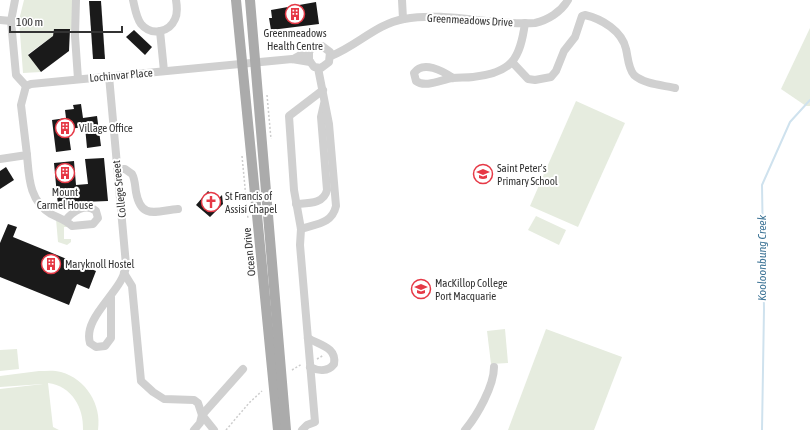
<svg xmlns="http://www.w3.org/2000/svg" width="810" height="430" font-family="'Asap Condensed',sans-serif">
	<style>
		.green { fill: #e6ecdf }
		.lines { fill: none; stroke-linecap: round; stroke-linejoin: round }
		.stream { stroke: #cfe2ee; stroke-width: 2 }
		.building { fill: #1a1a1a }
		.path { stroke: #cdcdcd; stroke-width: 1.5; stroke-dasharray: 2 2; stroke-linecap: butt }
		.minor { stroke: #d0d0d0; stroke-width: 8 }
		.major { stroke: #ababab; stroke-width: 10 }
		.labels { text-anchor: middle; stroke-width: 4; stroke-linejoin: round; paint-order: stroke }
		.street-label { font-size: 11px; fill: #333; stroke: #fff }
		.poi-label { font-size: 11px; fill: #333; stroke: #fff; text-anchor: start }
		.water-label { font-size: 12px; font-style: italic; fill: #3f7597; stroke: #fff }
	</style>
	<rect width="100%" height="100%" fill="#fff"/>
	<g class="green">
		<path d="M24,0H75L72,30L54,29L53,36L28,54L41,72L23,73L19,20Z"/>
		<path d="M810,28V106H806L781,89Z"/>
		<path d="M576,101L625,123L578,227L530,206Z"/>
		<path d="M536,216L566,230L559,245L528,230Z"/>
		<path d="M56,219L71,227H64V239H71V242L67,245L58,242Z"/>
		<path d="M505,329L508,363L491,364L487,331Z"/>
		<path d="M546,329L622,357L594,430H508Z"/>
		<path d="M17,349L19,369L0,371V350Z"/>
		<path d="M39,371C46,371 54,370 61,372C86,379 102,405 98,430H83C84,408 72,386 48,383L53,427L59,430H0V389L43,384L0,387V376Z"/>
	</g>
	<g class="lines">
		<path class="stream" d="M762,430L764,309L762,185L790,122L810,100"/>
	</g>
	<g class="building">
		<path d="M89,1H101L105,59H93Z"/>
		<path d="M316,2L319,24L271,30L269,18H272L271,10Z"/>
		<path d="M54,29H70L69,51L41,72L28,55L53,36Z"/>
		<path d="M134,30L152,47L145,55L126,37Z"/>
		<path d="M81,104L83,118L97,116L101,146L87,148L85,127L68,129L71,150L56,152L52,120L66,118L65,110L74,109L73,105Z"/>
		<path d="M104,158L108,201L83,202L58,206L54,163L74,161L76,185L88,184L85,159Z"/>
		<path d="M6,167L14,180L0,189V171Z"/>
		<path d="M208,191L218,199L222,195L223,204L210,217L196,205Z"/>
		<path d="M8,224L17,227L13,237L96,271L89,289L77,284L69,305L0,277V243Z"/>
	</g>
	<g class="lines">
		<g class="path">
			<path d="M267,95L271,139"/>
			<path d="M242,156L248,219"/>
			<path d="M317,359L324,355"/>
			<path d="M292,370L302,364"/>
			<path d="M226,430L249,403L262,391"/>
		</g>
		<g class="minor">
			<path d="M76,0L75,36L78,79"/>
			<path d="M133,0C135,8 136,17 141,24C151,36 169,33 175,19C178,13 177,6 176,0"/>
			<path d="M402,0L403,19"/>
			<path d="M0,20L11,21L16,75L26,86"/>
			<path d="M11,21L15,0"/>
			<path d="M160,31L164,71"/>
			<path d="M331,56C357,46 376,24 404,19C447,11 491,26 535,23C548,20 561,12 568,0"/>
			<path d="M293,59C301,55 315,45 322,46L330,52L329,62L321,68L314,67L309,60V52"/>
			<path d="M513,63L528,79L535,80L551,77L556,71L564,51L575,37L582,16L585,15C602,19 622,31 626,49C628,57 628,68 634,75C644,84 662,85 675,88"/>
			<path d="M109,76L126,265C125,290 82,316 90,343L96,347L105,346L111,338V297"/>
			<path d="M453,78C443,71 423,60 414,73L416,81C425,88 441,80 452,78C459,77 466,78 473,77C512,73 520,59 525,23"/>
			<path d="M27,155C29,177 29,201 51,214C59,218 66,220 72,226L93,224L98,218L96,211C86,202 72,212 66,220"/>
			<path d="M0,159L27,155L21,105L26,86L31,84L292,59L310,62"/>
			<path d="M117,169H125L132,174C135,179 135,186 136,192C141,220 156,211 178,209"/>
			<path d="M296,204C308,203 324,204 327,190L321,117L324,104"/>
			<path d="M301,229C316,224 332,224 336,206L329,124L318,68"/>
			<path d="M124,273L132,286L141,381L153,392L164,399L194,400L198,403L202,415L214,430"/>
			<path d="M308,338C319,345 337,347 334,364C328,372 318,371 310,367"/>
			<path d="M194,430L200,423L202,415L243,369"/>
			<path d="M302,430L307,425L315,422L300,245L301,229L294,190L289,116L323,90"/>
			<path d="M465,430C477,416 494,386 494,367"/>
		</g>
		<g class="major">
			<path d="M236,0L278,430"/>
			<path d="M250,0L286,430"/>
		</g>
	</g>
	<defs>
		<symbol id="building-ring" viewBox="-11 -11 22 22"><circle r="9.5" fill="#fff" stroke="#e63946" stroke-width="1.5"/><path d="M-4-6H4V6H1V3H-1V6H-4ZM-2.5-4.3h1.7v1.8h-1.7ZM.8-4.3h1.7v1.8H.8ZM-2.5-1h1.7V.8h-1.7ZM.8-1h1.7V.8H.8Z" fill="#e63946"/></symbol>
		<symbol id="school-ring" viewBox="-11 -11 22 22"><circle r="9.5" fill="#fff" stroke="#e63946" stroke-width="1.5"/><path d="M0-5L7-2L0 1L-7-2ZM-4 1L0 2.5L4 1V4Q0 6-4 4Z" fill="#e63946"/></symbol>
		<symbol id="church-ring" viewBox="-11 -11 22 22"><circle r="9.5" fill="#fff" stroke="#e63946" stroke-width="1.5"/><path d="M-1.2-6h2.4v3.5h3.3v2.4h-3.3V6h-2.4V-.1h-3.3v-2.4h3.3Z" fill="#e63946"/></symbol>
	</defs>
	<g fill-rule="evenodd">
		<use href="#building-ring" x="284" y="3" width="22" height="22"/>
		<use href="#building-ring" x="54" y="117" width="22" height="22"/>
		<use href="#building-ring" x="54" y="162" width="22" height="22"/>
		<use href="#school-ring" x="472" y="163" width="22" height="22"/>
		<use href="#church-ring" x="200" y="191" width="22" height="22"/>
		<use href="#building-ring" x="40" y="253" width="22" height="22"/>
		<use href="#school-ring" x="410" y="278" width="22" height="22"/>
	</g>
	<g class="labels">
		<g class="street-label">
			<text transform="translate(470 20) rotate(3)" y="4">Greenmeadows Drive</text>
			<text transform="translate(121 75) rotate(-5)" y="4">Lochinvar Place</text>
			<text transform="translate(119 189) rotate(-96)" y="4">College Sreeet</text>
			<text transform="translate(249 252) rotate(-96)" y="4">Ocean Drive</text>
		</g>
		<g class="poi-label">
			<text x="295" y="37" text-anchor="middle">Greenmeadows<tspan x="295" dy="13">Health Centre</tspan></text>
			<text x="79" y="132">Village Office</text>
			<text x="497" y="172">Saint Peter's<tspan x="497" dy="13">Primary School</tspan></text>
			<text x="65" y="196" text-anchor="middle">Mount<tspan x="65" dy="13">Carmel House</tspan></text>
			<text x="225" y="200">St Francis of<tspan x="225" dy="13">Assisi Chapel</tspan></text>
			<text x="65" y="268">Maryknoll Hostel</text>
			<text x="435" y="287">MacKillop College<tspan x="435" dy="13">Port Macquarie</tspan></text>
		</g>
		<g class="water-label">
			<text transform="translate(762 258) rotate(-90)" y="4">Kooloonbung Creek</text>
		</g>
	</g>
	<path d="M10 26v6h112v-6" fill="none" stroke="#333333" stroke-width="2"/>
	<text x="16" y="26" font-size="12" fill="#333333" stroke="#ffffff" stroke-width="3" paint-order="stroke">100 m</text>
</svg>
